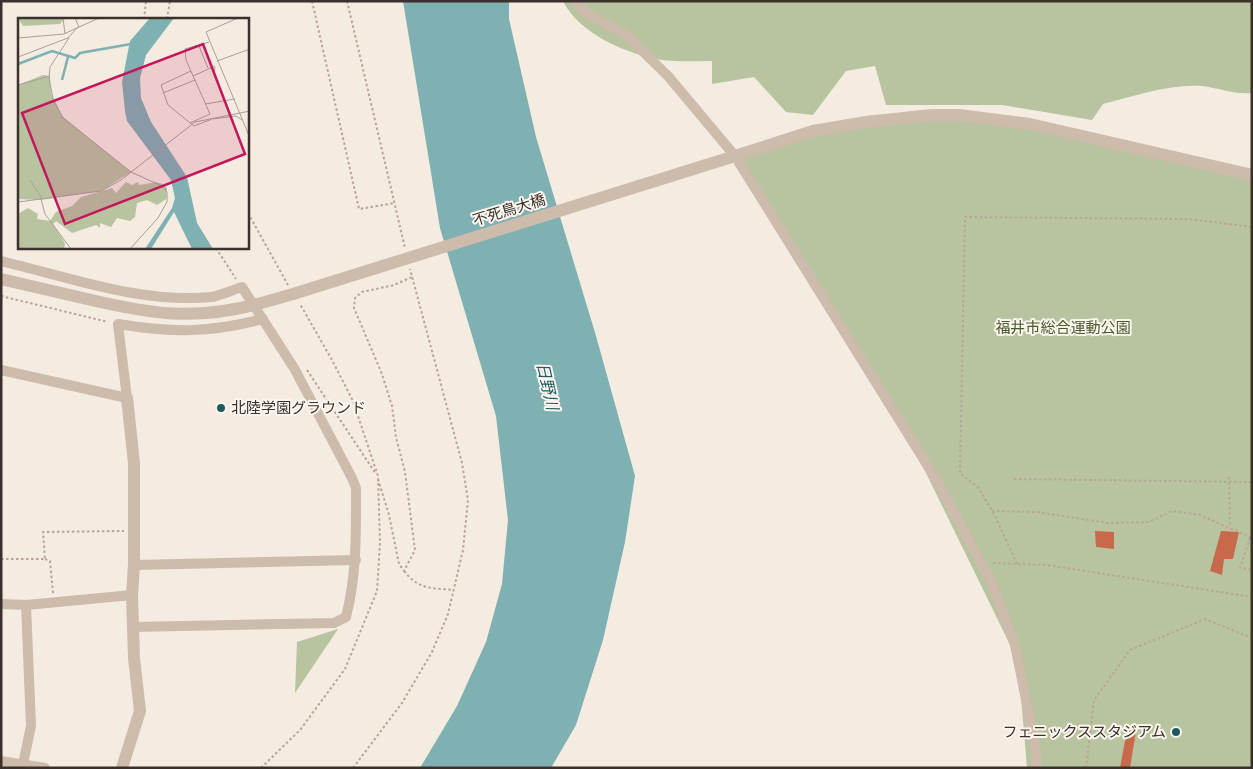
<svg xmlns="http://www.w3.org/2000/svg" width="1253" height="769" font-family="Poppins,'Noto Sans JP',sans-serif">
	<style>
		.green { fill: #b8c4a0 }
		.water { fill: #7fb0b2 }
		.building { fill: #c8694b }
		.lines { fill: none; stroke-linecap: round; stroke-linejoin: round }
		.path { stroke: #b9a596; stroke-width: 2; stroke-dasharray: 2.5 2.5; stroke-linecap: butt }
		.minor { stroke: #cdbbac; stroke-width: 10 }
		.tertiary { stroke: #cdbbac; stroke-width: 12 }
		.tertiary-bridge { stroke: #cdbbac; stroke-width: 12 }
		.poi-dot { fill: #1f5a5e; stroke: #fbf5ee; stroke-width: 2 }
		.labels { text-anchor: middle; stroke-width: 4; stroke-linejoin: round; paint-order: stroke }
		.street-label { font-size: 15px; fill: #3b302b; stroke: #fbf5ee }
		.park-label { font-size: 15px; fill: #4a5a2e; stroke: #fbf5ee }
		.poi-label { font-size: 15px; fill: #3b302b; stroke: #fbf5ee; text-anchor: start }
		.water-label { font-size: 16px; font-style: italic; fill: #1f5a5e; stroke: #fbf5ee }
		.inset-river { fill: none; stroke: #7fb0b2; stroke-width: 2.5 }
		.inset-road { fill: none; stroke: #aaa098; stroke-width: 1 }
		.view { fill: #c2185b; fill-opacity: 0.15; stroke: #c2185b; stroke-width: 2.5 }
		.inset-edge { fill: none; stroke: #3b302b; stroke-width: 2.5 }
	</style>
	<rect width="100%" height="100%" fill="#f4ebe1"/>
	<g class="green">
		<path d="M563,1H1252V93C1235,95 1219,88 1202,86C1169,84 1135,96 1103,104L1092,120L1002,105H886L875,66L846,71L813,115L786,112L754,77L712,84V61C695,61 678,62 662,60C627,54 579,34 563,1Z"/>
		<path d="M959,115L1252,175V768H1027L1018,661L905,430L735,156L866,122Z"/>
		<path d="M338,629L295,693L297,642Z"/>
	</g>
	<path class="water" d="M403,1H509V19L536,137L596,336L635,476L625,542L603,640L576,725L551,768H420L457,706L486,642L502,584L508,520L496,416L440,228Z"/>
	<g class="building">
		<path d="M1095,531L1114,532V549L1096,547Z"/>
		<path d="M1221,531L1239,532L1233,559H1224L1222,575L1210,571Z"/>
		<path d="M1127,730L1136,731L1130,768H1120Z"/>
	</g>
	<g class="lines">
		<g class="path">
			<path d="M312,1L359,209L395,203"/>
			<path d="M347,1L405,248"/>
			<path d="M144,19L146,1"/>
			<path d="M167,19L170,1"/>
			<path d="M248,213L288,285"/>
			<path d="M216,248L236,279"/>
			<path d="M1,296L108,322"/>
			<path d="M307,370L376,474"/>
			<path d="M1229,477L1230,527"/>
			<path d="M378,479L389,515L399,564L404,571L415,550L405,472L396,437L392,406L382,374L354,308L355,298L362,292L394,285L412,277"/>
			<path d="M1014,479L1252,482"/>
			<path d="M992,511L1037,512L1108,523L1149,522L1172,511L1200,515L1252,538"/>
			<path d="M1250,538L1240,568L1252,570"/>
			<path d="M1,559H45L43,532L124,531"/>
			<path d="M45,559L50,561L53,593"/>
			<path d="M993,563L1047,565L1252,597"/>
			<path d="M1017,564L996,518L979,488L960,473L965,217L1189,219L1252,227"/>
			<path d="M404,571C419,590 432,588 454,590"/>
			<path d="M261,768L300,730L345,669L377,591L380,543L378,476L353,401L332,360L300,304"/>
			<path d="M353,768L402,703L432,652L448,614L463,550L468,500L462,463L410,269"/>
			<path d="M1086,768L1094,700L1130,650L1205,619L1252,638"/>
		</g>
		<g class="minor">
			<path d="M576,1L585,12L626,35L668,76L735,156L936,479L990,579L1015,645L1036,749V768"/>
			<path d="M1,261C69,277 141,304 212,297C222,295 232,290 242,287L294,368L352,478L356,488C356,532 357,574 346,617L334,623L133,627"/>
			<path d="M1,370L127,398L118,324C173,333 209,333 263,319"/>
			<path d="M134,565L356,560"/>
			<path d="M1,604L26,605L132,595"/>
			<path d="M1,761L45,768"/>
			<path d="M23,764L31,726L26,605"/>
		</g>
		<g class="tertiary">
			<path d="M735,156L813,131L866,122L932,115H959L1030,124L1252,175"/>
			<path d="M1,279L87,299"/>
			<path d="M258,304L293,294"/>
			<path d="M122,768L140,711L134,658L132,595L134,565V463L127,398"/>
		</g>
		<g class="tertiary-bridge">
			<path d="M293,294L735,156"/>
			<path d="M87,299C151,314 193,321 258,304"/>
		</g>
	</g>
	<g class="poi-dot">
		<circle cx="221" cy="408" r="5"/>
		<circle cx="1176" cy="732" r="5"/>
	</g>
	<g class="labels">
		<g class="street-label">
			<text transform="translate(509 210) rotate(-17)" y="5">不死鳥大橋</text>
		</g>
		<g class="park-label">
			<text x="1063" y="333">福井市総合運動公園</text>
		</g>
		<g class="poi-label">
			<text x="231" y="413">北陸学園グラウンド</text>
			<text x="1166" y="737" text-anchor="end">フェニックススタジアム</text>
		</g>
		<g class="water-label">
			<text transform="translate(548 386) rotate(77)" y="6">日野川</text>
		</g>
	</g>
	<g transform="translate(18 18)">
		<rect width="231" height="231" fill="#f4ebe1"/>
		<path d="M0,0H47L42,6L5,8ZM25,57L32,58L33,75L44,98L113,154L83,173L23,182L0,181V67ZM108,164L114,167L120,164L121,167L138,164L145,166L149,170L148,181L139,187L129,182L119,185L117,199L112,203L99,200L93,209L82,205V210L78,207L54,215L38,203L35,206L47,225L46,231H0V196L10,190L20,196L19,201L32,203L38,194L54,188L63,179L94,170L98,175Z" fill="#b8c4a0"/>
		<path d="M132,0H156L128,37L122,60L123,80L133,104L169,159L179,205L195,231H174L156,194L133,231H127L154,190L157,180L153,162L109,103L107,93L104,64L112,23Z" fill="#7fb0b2"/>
		<path class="inset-river" d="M0,46L34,33L57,40L62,35L113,26M44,62L50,39"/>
		<path class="inset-road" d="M45,0L47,16M188,14L232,120M188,14L220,0M0,20L46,16L61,9L57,0M51,20L32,49L31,60L35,81L45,100L113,154L146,169L149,174V184L140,200L112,231M181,28L190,50M0,39L50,20L59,10L81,0M199,43L232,31M197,49L196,56L207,83M173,53L143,67L150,87L176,108L194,101L218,98L224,102M175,58L197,48M0,67L32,58M145,75L177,62M187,86L217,81M172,105L192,96L168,42L167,31L191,24M12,162L22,177L27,196L53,231M0,184L83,173L103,162L177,104L232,93"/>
		<path class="view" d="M185,26L227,136L47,206L4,95Z"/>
		<rect width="231" height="231" class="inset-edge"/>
	</g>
	<rect width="1253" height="769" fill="none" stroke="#3b302b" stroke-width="5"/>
</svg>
